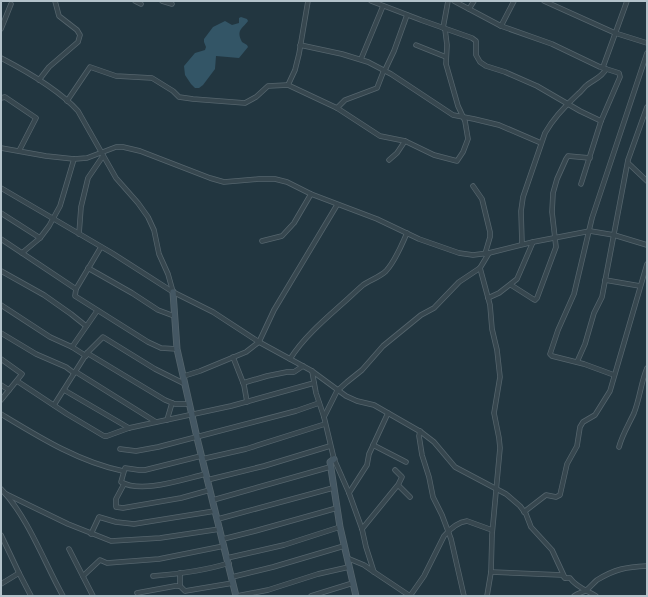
<svg xmlns="http://www.w3.org/2000/svg" width="648" height="597" font-family="'Fira Sans',sans-serif">
	<style>
		.water { fill: #356 }
		.lines { fill: none; stroke-linecap: round; stroke-linejoin: round }
		.street-casing { stroke: #55656d; stroke-width: 5.5 }
		.secondary-casing { stroke: #55656d; stroke-width: 7 }
		.street { stroke: #37474f; stroke-width: 4 }
		.secondary { stroke: #445763; stroke-width: 5.5 }
	</style>
	<rect width="100%" height="100%" fill="#223640"/>
	<path class="water" d="M241,17L247,19L248,21C242,29 236,30 242,42L247,45L248,47L239,58L216,56L215,69L203,85L199,88H195L191,84L185,75L184,66L195,53L205,50L206,47L204,42V39L213,27L225,21L232,25L239,23V18Z"/>
	<g class="lines">
		<defs>
			<g id="street">
				<path d="M135,1L141,4"/>
				<path d="M162,1L172,4"/>
				<path d="M371,1L421,20L472,38L476,41V55L480,62L486,66L505,72L537,86L580,111L601,121"/>
				<path d="M454,1L501,26L552,44L600,67L619,73L620,77L601,121L581,184"/>
				<path d="M544,1L615,33L647,43"/>
				<path d="M469,9L474,1"/>
				<path d="M501,26L514,1"/>
				<path d="M443,28L448,1"/>
				<path d="M1,29L11,4"/>
				<path d="M300,45L342,54L368,62L391,74L453,115L474,119L499,125L541,143"/>
				<path d="M416,45L446,57"/>
				<path d="M1,58C26,71 59,90 78,111L116,178L138,203L148,217L154,230L159,254L168,274L173,292"/>
				<path d="M361,59L383,6"/>
				<path d="M603,67L627,1"/>
				<path d="M385,70L394,51L407,15"/>
				<path d="M39,80L49,67L78,42L80,35L77,30L59,16L55,1"/>
				<path d="M288,85L295,70L299,54L308,1"/>
				<path d="M1,98L5,97L36,118L19,151"/>
				<path d="M67,101L90,67L116,76L152,78L173,91L179,97L193,99L245,103L256,97L268,86L288,85L337,108L380,136L405,141L434,155L457,161L463,152L468,139L465,121L458,106L446,64L447,45L445,29"/>
				<path d="M337,108L345,100L377,88L384,70"/>
				<path d="M1,148L46,156L74,159L87,158L116,147H123L140,151L210,178L224,182L259,179H275L287,182L311,194L377,219L419,239L459,253L473,255L489,253L533,242L590,231L614,235L647,245"/>
				<path d="M389,160L397,153L405,141"/>
				<path d="M628,163L647,181"/>
				<path d="M473,186L482,199L490,232V237L485,254"/>
				<path d="M1,188L112,253L173,292L213,312L259,342L312,371L346,396L357,401L374,405L421,432L434,442L455,467L506,494L520,506L526,514L531,527L552,550L565,578"/>
				<path d="M1,213L40,238"/>
				<path d="M79,234L81,207L88,178L103,156"/>
				<path d="M1,239L76,289"/>
				<path d="M262,241L282,236L294,223L311,194"/>
				<path d="M522,244L521,211L523,197L545,133C554,117 565,106 578,94C582,91 584,87 587,85C595,79 602,77 606,69"/>
				<path d="M101,247L76,289L75,296L148,342L161,348L177,349"/>
				<path d="M22,253L40,238L49,226L60,206L74,159"/>
				<path d="M88,268L132,293L158,310L174,316"/>
				<path d="M480,268L490,305L492,329L497,350L500,377L494,413L499,438L500,448L492,535L491,572L487,596"/>
				<path d="M1,271L44,295L71,314L86,326"/>
				<path d="M605,280L640,286"/>
				<path d="M511,285L533,299L535,300L537,298L556,247L552,212L553,193L557,179L566,159L568,156L590,158"/>
				<path d="M488,298L499,293L517,279L533,242"/>
				<path d="M1,305L50,337L72,347L86,356"/>
				<path d="M1,333L36,354L66,367L74,373"/>
				<path d="M72,347L97,311"/>
				<path d="M87,353L165,400L175,404H189"/>
				<path d="M233,357L244,385L247,402"/>
				<path d="M1,359L22,374L1,400"/>
				<path d="M290,359C303,338 324,320 342,304C349,298 356,291 363,285C370,280 380,277 386,271C396,260 401,246 407,233"/>
				<path d="M577,362L585,344L594,313L602,297L628,160L647,107"/>
				<path d="M312,371L316,393L324,417"/>
				<path d="M76,372L156,422"/>
				<path d="M614,375L584,364L552,356L550,354L558,330L574,294L592,218L647,53"/>
				<path d="M184,376L200,371L246,352L259,342L274,310L337,205"/>
				<path d="M17,381L67,414L104,436H107L129,428L231,406L314,383"/>
				<path d="M243,383L267,376L287,372H294L303,366"/>
				<path d="M1,385L9,390"/>
				<path d="M64,390L129,428"/>
				<path d="M54,405L87,353L103,337L155,369L185,384"/>
				<path d="M1,414C39,437 79,462 123,471"/>
				<path d="M167,420L172,403"/>
				<path d="M420,431L419,436L422,455L429,477L433,497L442,515L451,539L464,596"/>
				<path d="M373,445L406,462"/>
				<path d="M619,447C622,435 629,424 634,413C640,398 641,382 647,368"/>
				<path d="M120,449L136,451L158,447L296,411L319,403"/>
				<path d="M201,456L145,470H139L125,468L121,482C142,494 183,479 206,474"/>
				<path d="M202,459L246,449L325,424"/>
				<path d="M395,470L402,477L398,485"/>
				<path d="M207,480L264,466L330,446"/>
				<path d="M124,484L116,499V507L123,508L181,498L210,490"/>
				<path d="M1,489C28,517 44,562 63,596"/>
				<path d="M349,493L367,465L369,454L388,413"/>
				<path d="M6,494L68,524L111,541L160,538L220,529"/>
				<path d="M213,500L330,467"/>
				<path d="M524,512L546,495L556,497L560,495L567,464L577,446L580,427L583,422L595,415L610,391L647,264"/>
				<path d="M218,519L333,488"/>
				<path d="M362,529L397,486H399L410,497"/>
				<path d="M91,534L99,517L116,522L134,524L215,511"/>
				<path d="M1,535L19,573"/>
				<path d="M223,539L255,531L337,508"/>
				<path d="M69,549L93,596"/>
				<path d="M227,558L284,545L340,527"/>
				<path d="M347,558L364,565L374,572"/>
				<path d="M491,572L562,575L565,578H570C576,587 588,591 596,596"/>
				<path d="M180,573V586L185,591L233,583"/>
				<path d="M83,576L100,560L107,563L159,559L224,546"/>
				<path d="M153,576C178,574 204,571 229,563"/>
				<path d="M232,577L273,567L344,546"/>
				<path d="M1,584L19,573L31,596"/>
				<path d="M137,593L175,586H180"/>
				<path d="M237,596L268,590L318,574L349,567"/>
				<path d="M311,596L353,583"/>
				<path d="M410,596L374,572L366,547L362,529L349,493L334,459L324,417L337,391L347,382L362,370L383,346L421,315L434,308L459,282L480,268L489,253"/>
				<path d="M410,596L424,576L444,536C450,529 458,522 467,521L492,530"/>
				<path d="M574,596C578,593 581,593 585,591C590,588 593,583 597,580C615,569 626,567 647,566"/>
			</g>
			<g id="secondary">
				<path d="M173,292L177,349L198,442L236,596"/>
				<path d="M334,459L330,462L340,527L356,596"/>
			</g>
		</defs>
		<use href="#street" class="street-casing"/>
		<use href="#secondary" class="secondary-casing"/>
		<use href="#street" class="street"/>
		<use href="#secondary" class="secondary"/>
	</g>
	<rect width="648" height="597" fill="none" stroke="#b3c2ca" stroke-width="4"/>
</svg>
